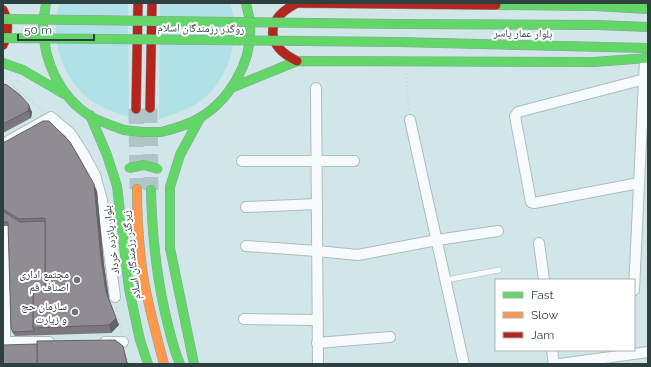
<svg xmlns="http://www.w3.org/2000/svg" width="651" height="367" font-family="Raleway,'Noto Naskh Arabic',sans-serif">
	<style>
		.green { fill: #afe1e6 }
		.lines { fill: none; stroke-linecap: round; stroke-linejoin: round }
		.primary-tunnel { stroke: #b0c5c6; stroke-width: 15; stroke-dasharray: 15 8; stroke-linecap: butt }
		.lane-casing { stroke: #acbdbf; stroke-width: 6 }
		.street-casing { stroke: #acbdbf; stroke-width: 12 }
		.fast-casing { stroke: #8aa1a2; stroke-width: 10 }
		.slow-casing { stroke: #8aa1a2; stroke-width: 10 }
		.jam-casing { stroke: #8aa1a2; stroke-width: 10 }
		.path { stroke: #ccd2d3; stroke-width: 2; stroke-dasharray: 1 3; stroke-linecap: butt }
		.lane { stroke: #f8fbfc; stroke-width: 5 }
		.street { stroke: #f8fbfc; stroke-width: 10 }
		.fast { stroke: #63d668; stroke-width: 9 }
		.slow { stroke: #ff974d; stroke-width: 9 }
		.jam { stroke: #b3261e; stroke-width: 9 }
		.fast-bridge-casing { stroke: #8aa1a2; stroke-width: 10; stroke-linecap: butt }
		.fast-bridge { stroke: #63d668; stroke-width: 9 }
		.wall { fill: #7c787e }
		.shaded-wall { fill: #656267 }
		.building { fill: #908c93; stroke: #656267 }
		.poi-dot { fill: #67797b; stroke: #fff; stroke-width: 1.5 }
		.labels { text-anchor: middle; stroke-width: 4; stroke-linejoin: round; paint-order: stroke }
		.street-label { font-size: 11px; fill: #2e3f40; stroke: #fff }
		.poi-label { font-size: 11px; fill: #2e3f40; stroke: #fff; text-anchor: end }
	</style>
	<rect width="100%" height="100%" fill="#d0e6e8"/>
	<g class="green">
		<path d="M60,3H128L129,117C116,113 104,109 92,101C63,81 48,37 60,3Z"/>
		<path d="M160,3H230C242,38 228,84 196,104C184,111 172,115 159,119Z"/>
	</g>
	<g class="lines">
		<g class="primary-tunnel">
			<path d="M150,108L151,190"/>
			<path d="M136,109L137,189"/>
		</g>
		<defs>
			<path id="lane" d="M446,280L499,270"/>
			<g id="street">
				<path d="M316,88L318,364"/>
				<path d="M410,120L464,364"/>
				<path d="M3,144L51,117L70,133L83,153L95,175L102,200L115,297"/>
				<path d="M242,161H354"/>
				<path d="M639,183L534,203L531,202L515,116L518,112L645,79"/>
				<path d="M246,207L317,204"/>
				<path d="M539,243L544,280"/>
				<path d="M246,246L317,251L358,255L437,240L498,231"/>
				<path d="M634,290L645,59"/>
				<path d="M244,319L317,320"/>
				<path d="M3,342H49"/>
				<path d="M5,342V230"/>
				<path d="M105,342H123"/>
				<path d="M317,343L390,337"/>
				<path d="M552,350L554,364"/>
				<path d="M560,364L648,352"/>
			</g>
			<g id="fast">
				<path d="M46,3C45,11 43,19 43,27C44,62 60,97 90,116C100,122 113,126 124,130"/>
				<path d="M496,5L593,6L648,9"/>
				<path d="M397,24L597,25L648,27"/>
				<path d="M398,42L648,48"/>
				<path d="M3,63L23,70L64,94"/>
				<path d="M231,88L297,61L594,62L648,58"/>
				<path d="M90,115L107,155L117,186L129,289L140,340L148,364"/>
				<path d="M161,132C173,129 185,126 196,120C229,102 253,62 250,24C250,17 247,10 246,3"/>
				<path d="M151,190C152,237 157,283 169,329C172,341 175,353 180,364"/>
				<path d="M194,364L170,248V187L180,155L200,118"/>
			</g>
			<path id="slow" d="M137,189C137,218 139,246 143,275C148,305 156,334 164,364"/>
			<g id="jam">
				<path d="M290,3L496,5"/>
				<path d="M295,4C264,21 266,46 297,61"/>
				<path d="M3,10C9,22 9,33 3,45"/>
				<path d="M150,108L152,3"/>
				<path d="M136,109L138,3"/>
			</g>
		</defs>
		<use href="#lane" class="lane-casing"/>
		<use href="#street" class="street-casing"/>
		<use href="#fast" class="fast-casing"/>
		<use href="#slow" class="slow-casing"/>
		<use href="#jam" class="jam-casing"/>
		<g class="path">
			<path d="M406,73L409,111"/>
			<path d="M17,80L13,86L43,111"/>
			<path d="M117,307L121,332"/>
		</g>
		<use href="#lane" class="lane"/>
		<use href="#street" class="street"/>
		<use href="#fast" class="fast"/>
		<use href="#slow" class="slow"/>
		<use href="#jam" class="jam"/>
		<defs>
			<g id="fast-bridge">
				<path d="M3,19L397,24"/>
				<path d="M3,38L398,42"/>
				<path d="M124,130L142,132H161"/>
				<path d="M129,168L144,165L158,169"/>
			</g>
		</defs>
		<use href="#fast-bridge" class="fast-bridge-casing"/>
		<use href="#fast-bridge" class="fast-bridge"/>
	</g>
	<g class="wall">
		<path d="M3,84L32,112L31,118L3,133Z"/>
		<path d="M3,143L97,191L104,265L109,299L119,325L111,333L15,336L12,332L11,328L8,226H3Z"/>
	</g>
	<g class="shaded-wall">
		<path d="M29,105L32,112L31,118L28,111Z"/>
		<path d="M94,184L97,191L104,265L109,299L106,292L101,258Z"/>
		<path d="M116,318L119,325L111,333L109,325Z"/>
		<path d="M123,346L125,353L128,364H127Z"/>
	</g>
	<g class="building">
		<path d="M3,84L7,85L20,95L29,105L28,111L3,124Z"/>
		<path d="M43,121H49L70,142L94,184L101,258L106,292L116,318L109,325L33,328V292L45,291V218L19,219L3,209V143Z"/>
		<path d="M3,210L4,212L20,222L45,221V291L33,292V328L34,331L13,332L11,328L8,222H3Z"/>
		<path d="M115,340L123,346L127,364H37V341Z"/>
		<path d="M37,344V364H3V345Z"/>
	</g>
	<g class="poi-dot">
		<circle cx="77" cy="280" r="4"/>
		<circle cx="75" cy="312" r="4"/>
	</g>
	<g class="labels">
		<g class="street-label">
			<text transform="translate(201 28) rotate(1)" y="4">روگذر رزمندگان اسلام</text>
			<text transform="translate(523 33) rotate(1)" y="4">بلوار عمار یاسر</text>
			<text transform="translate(111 240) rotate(-97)" y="4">بلوار پانزده خرداد</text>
			<text transform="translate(131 255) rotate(-97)" y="4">زیرگذر رزمندگان اسلام</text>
		</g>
		<g class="poi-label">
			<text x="69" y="278">مجتمع اداری<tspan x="69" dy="13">اصناف قم</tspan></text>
			<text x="67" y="310">سازمان حج<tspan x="67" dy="13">و زیارت</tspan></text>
		</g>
	</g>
	<rect width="651" height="367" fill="none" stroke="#2e3f40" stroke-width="8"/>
	<rect x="495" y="279" width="140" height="72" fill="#ffffff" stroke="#abb2b3"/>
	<rect x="503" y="292" width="20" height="6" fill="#63d668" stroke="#abb2b3"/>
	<text x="531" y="299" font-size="12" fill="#2e3f40">Fast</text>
	<rect x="503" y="312" width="20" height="6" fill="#ff974d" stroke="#abb2b3"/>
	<text x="531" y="319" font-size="12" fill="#2e3f40">Slow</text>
	<rect x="503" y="332" width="20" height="6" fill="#b3261e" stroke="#abb2b3"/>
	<text x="531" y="339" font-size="12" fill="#2e3f40">Jam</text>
	<path d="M18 34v6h76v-6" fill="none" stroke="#2e3f40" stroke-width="2"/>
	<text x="24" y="34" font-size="12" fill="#2e3f40" stroke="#ffffff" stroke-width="3" paint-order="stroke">50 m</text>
</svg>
